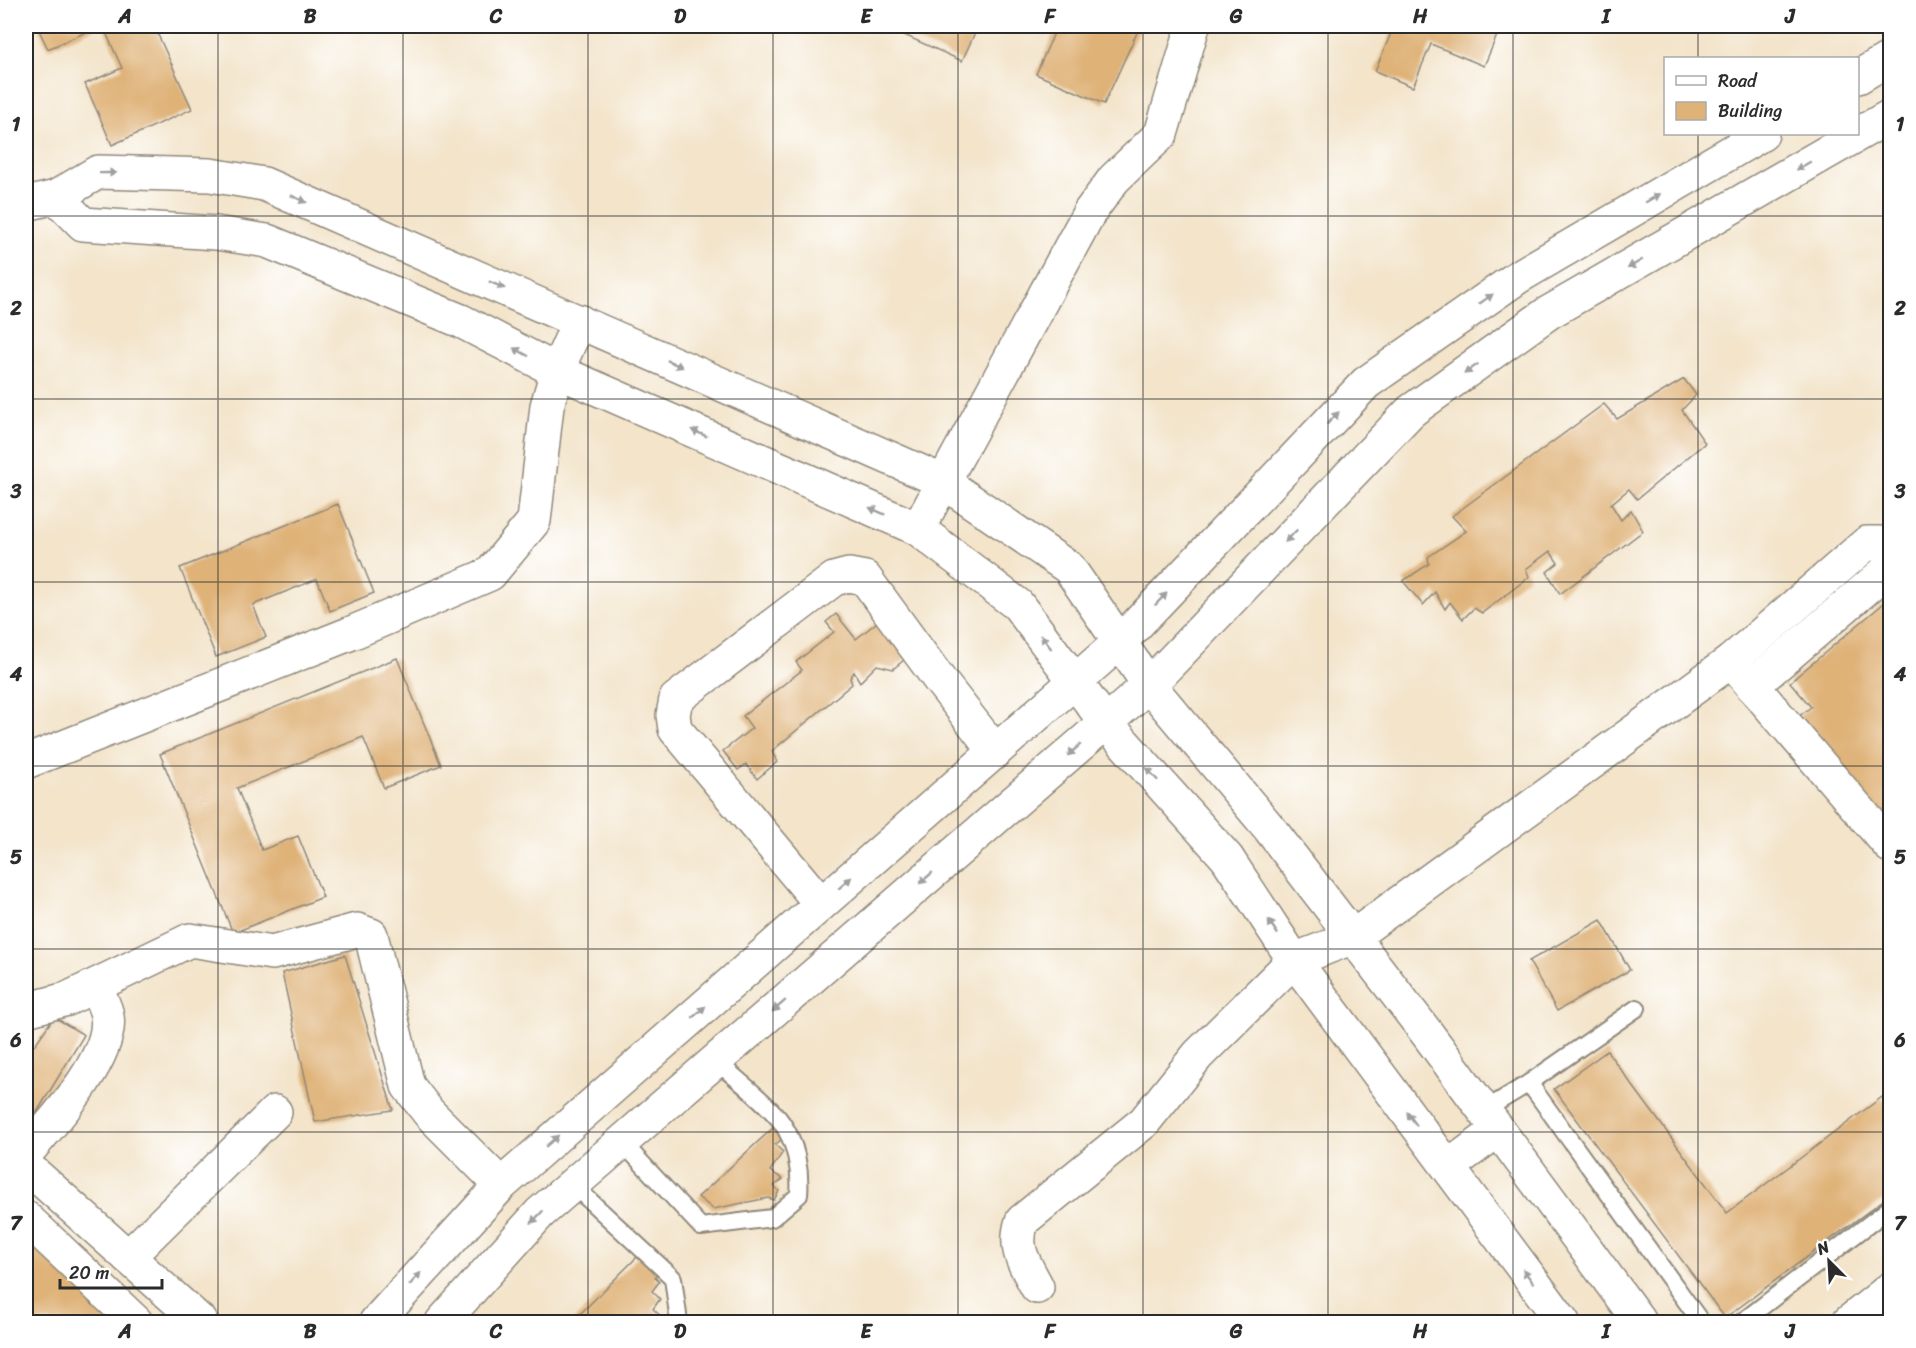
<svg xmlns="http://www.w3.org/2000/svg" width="1916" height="1348" font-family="Sriracha,sans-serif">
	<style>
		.building { fill: #dfb278 }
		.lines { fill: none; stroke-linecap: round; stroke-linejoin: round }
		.lane-casing { stroke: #8f887a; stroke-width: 20 }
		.street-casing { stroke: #8f887a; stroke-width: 36 }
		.secondary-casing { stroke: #8f887a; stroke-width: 36 }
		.lane { stroke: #fff; stroke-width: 16 }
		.street { stroke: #fff; stroke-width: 33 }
		.secondary { stroke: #fff; stroke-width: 33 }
		.oneway { fill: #a0a0a0 }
		.grid { fill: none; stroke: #2b2b2b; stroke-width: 1.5; stroke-opacity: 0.55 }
		.neatline { fill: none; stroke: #2b2b2b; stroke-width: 2 }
		.grid-label { font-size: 20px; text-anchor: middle; font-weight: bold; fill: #2b2b2b }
	</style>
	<rect width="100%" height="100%" fill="#fff"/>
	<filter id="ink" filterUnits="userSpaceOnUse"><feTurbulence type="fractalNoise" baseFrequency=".0167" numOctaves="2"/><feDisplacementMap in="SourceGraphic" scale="12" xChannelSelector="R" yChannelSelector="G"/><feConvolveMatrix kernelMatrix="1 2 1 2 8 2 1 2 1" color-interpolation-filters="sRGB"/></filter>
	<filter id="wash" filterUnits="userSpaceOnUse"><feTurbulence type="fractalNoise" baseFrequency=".008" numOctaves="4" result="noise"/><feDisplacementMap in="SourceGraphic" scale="24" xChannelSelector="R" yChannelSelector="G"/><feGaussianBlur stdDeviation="1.35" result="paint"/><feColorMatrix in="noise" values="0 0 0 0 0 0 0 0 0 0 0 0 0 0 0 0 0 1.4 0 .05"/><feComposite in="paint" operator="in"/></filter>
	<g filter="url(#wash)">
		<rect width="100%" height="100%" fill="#f3e4ca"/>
		<g id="blocks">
			<g class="building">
				<path d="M37,26H100L48,49Z"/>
				<path d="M103,26H154L192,109L112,145L85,84L122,68Z"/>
				<path d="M895,26H978L962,61L893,30Z"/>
				<path d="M1057,26H1140L1104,104L1036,74Z"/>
				<path d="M1394,26H1501L1484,66L1431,44L1413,87L1375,71Z"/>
				<path d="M1684,379L1696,395L1682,410L1705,443L1637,499L1629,489L1611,504L1621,520L1631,510L1643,531L1560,594L1547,572L1558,563L1550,551L1526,569L1529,577L1482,613L1474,608L1463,619L1450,602L1445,609L1435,592L1423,605L1403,581L1429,564L1428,557L1466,531L1452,516L1604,404L1617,419Z"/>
				<path d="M338,504L374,593L330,611L317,579L253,605L266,637L216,657L180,568Z"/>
				<path d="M1890,598V693L1884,699L1890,708V834L1794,720L1811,707L1790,682Z"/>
				<path d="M836,614L856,639L881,619L910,655L893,669L877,665L860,682L854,672L850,678L852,684L772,751L777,762L757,779L746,764L738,770L723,751L752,728L743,716L802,670L796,662L834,632L826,622Z"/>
				<path d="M397,658L441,765L384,788L363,737L237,788L262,850L298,836L323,897L233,933L160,754Z"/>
				<path d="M1601,920L1630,970L1557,1011L1529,961Z"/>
				<path d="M345,955L393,1110L315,1122L282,973Z"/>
				<path d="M54,1017L84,1035L26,1130V1040L34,1046Z"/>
				<path d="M1607,1051L1727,1213L1882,1097L1890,1109V1195L1725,1318L1554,1089Z"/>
				<path d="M773,1128L783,1138L775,1145L783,1152L770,1171L783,1179L774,1186L779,1191L774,1200L768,1198L713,1209L698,1197Z"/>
				<path d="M26,1227L123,1322H26Z"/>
				<path d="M641,1253L661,1272L655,1277L659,1282L652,1291L660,1299L653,1309L662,1317L656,1322H572Z"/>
			</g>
		</g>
	</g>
	<g filter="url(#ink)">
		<use href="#blocks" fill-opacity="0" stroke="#8f887a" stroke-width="1.5"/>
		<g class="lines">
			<defs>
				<g id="lane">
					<path d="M1529,1083L1701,1322"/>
					<path d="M1483,1111L1529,1083L1637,1008"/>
					<path d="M622,1142L701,1227L772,1218L799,1195C801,1171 796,1143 782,1123C771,1106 733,1076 716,1061"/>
					<path d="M573,1185L673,1278L679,1322"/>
					<path d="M1742,1322L1890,1208"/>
				</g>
				<g id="street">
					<path d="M918,529L1089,213L1114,179L1161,134L1193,26"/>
					<path d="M1731,661L1890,846"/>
					<path d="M1752,686L1890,568"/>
					<path d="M26,762L349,634L490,574L534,521L547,406L557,371L579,321"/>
					<path d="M821,904L675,729L673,715L676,699L834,579L849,575L865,578L938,678L995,751"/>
					<path d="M26,1010L67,999L190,940L272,953L357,930L371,935L408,1086L429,1113L501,1185"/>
					<path d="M26,1153C51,1124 114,1057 107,1016C106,1006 98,995 95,986"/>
					<path d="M26,1166L201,1322"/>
					<path d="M26,1218L136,1322"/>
					<path d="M128,1257L275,1112"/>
					<path d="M1037,1287C1024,1262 1013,1249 1022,1221L1144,1122L1198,1055L1294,960L1351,938L1731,661L1867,543H1879L1890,555"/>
					<path d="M1849,1322L1890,1289"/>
				</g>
				<g id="secondary">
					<path d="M1858,77L1890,58"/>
					<path d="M56,197L83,224L216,233L267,241L461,321L557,371L918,529L1018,605L1106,723L1227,858L1294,960L1563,1322"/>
					<path d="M26,204L56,197L98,172L210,175L264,184L942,481L1069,568L1149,685L1270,829L1429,1036L1640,1322"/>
					<path d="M1448,1167L1498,1130"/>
					<path d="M376,1322L501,1185L1121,641L1366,383L1518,277L1762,134"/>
					<path d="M442,1322L540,1213L1149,685L1411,411L1548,313L1890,116"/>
				</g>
			</defs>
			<use href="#lane" class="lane-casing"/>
			<use href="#street" class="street-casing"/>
			<use href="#secondary" class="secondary-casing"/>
			<use href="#lane" class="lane"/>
			<use href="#street" class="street"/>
			<use href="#secondary" class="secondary"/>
		</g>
		<defs><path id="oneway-solid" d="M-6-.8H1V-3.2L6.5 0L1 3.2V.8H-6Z" transform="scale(1.5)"/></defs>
		<g class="oneway">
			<use href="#oneway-solid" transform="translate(1803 166) rotate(150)"/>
			<use href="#oneway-solid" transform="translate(108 173) rotate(-1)"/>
			<use href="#oneway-solid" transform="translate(1653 198) rotate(-30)"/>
			<use href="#oneway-solid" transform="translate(299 199) rotate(24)"/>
			<use href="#oneway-solid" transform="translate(1635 264) rotate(150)"/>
			<use href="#oneway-solid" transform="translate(497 285) rotate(24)"/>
			<use href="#oneway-solid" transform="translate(1486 299) rotate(-35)"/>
			<use href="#oneway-solid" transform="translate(521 352) rotate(-152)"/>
			<use href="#oneway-solid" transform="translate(675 364) rotate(25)"/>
			<use href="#oneway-solid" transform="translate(1471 369) rotate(144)"/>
			<use href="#oneway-solid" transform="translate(1333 418) rotate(-46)"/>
			<use href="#oneway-solid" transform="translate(699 433) rotate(-156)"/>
			<use href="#oneway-solid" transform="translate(877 511) rotate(-156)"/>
			<use href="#oneway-solid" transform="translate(1291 536) rotate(134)"/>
			<use href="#oneway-solid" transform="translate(1161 599) rotate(-46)"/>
			<use href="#oneway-solid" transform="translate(1046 642) rotate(-128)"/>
			<use href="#oneway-solid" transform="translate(1074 750) rotate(139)"/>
			<use href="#oneway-solid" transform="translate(1152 774) rotate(-132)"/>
			<use href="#oneway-solid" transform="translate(926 878) rotate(139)"/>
			<use href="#oneway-solid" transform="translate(845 883) rotate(-41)"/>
			<use href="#oneway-solid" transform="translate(1273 927) rotate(-124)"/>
			<use href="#oneway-solid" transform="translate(779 1006) rotate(139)"/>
			<use href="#oneway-solid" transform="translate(699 1012) rotate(-41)"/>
			<use href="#oneway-solid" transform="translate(1412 1119) rotate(-126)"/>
			<use href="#oneway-solid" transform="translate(552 1141) rotate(-41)"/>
			<use href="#oneway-solid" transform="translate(537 1217) rotate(134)"/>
			<use href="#oneway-solid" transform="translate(1528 1276) rotate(-127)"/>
			<use href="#oneway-solid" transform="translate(415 1279) rotate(-48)"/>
		</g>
	</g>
	<path class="grid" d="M218,26V1322M403,26V1322M588,26V1322M773,26V1322M958,26V1322M1143,26V1322M1328,26V1322M1513,26V1322M1698,26V58M1698,134V1322M26,216H1890M26,399H1890M26,582H1890M26,766H1890M26,949H1890M26,1132H1890"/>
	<rect width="1916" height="1348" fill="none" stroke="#fff" stroke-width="66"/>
	<rect x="1664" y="57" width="195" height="78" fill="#ffffff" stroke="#aaaaaa" stroke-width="1.5"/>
	<rect x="1676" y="76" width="30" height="9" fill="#ffffff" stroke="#aaaaaa" stroke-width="1.5"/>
	<text x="1718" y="87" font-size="18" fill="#2b2b2b">Road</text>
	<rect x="1676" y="102" width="30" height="18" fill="#dfb278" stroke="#aaaaaa" stroke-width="1.5"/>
	<text x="1718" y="117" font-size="18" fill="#2b2b2b">Building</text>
	<g transform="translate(1829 1261) rotate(336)" stroke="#ffffff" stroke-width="4.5" paint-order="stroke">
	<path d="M0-4.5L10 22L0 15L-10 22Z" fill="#2b2b2b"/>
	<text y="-9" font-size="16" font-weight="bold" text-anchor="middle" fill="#2b2b2b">N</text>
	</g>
	<path d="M60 1279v9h102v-9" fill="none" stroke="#2b2b2b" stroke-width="3"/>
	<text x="69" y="1279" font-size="18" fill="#2b2b2b" stroke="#ffffff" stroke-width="4.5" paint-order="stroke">20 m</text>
	<rect x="33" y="33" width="1850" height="1282" class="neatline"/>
	<g class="grid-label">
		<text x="125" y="23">A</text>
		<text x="310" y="23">B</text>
		<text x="496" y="23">C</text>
		<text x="680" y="23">D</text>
		<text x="866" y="23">E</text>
		<text x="1050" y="23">F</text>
		<text x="1236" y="23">G</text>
		<text x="1420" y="23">H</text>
		<text x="1606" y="23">I</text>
		<text x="1790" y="23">J</text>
		<text x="16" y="131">1</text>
		<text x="1900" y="131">1</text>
		<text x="16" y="315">2</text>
		<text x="1900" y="315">2</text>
		<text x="16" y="498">3</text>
		<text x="1900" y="498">3</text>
		<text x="16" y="681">4</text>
		<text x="1900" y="681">4</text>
		<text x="16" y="864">5</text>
		<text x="1900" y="864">5</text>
		<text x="16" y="1047">6</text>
		<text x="1900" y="1047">6</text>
		<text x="16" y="1230">7</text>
		<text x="1900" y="1230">7</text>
		<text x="125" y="1338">A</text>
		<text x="310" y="1338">B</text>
		<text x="496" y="1338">C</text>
		<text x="680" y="1338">D</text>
		<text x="866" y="1338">E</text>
		<text x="1050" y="1338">F</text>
		<text x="1236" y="1338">G</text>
		<text x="1420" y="1338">H</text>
		<text x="1606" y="1338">I</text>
		<text x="1790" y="1338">J</text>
	</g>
</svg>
